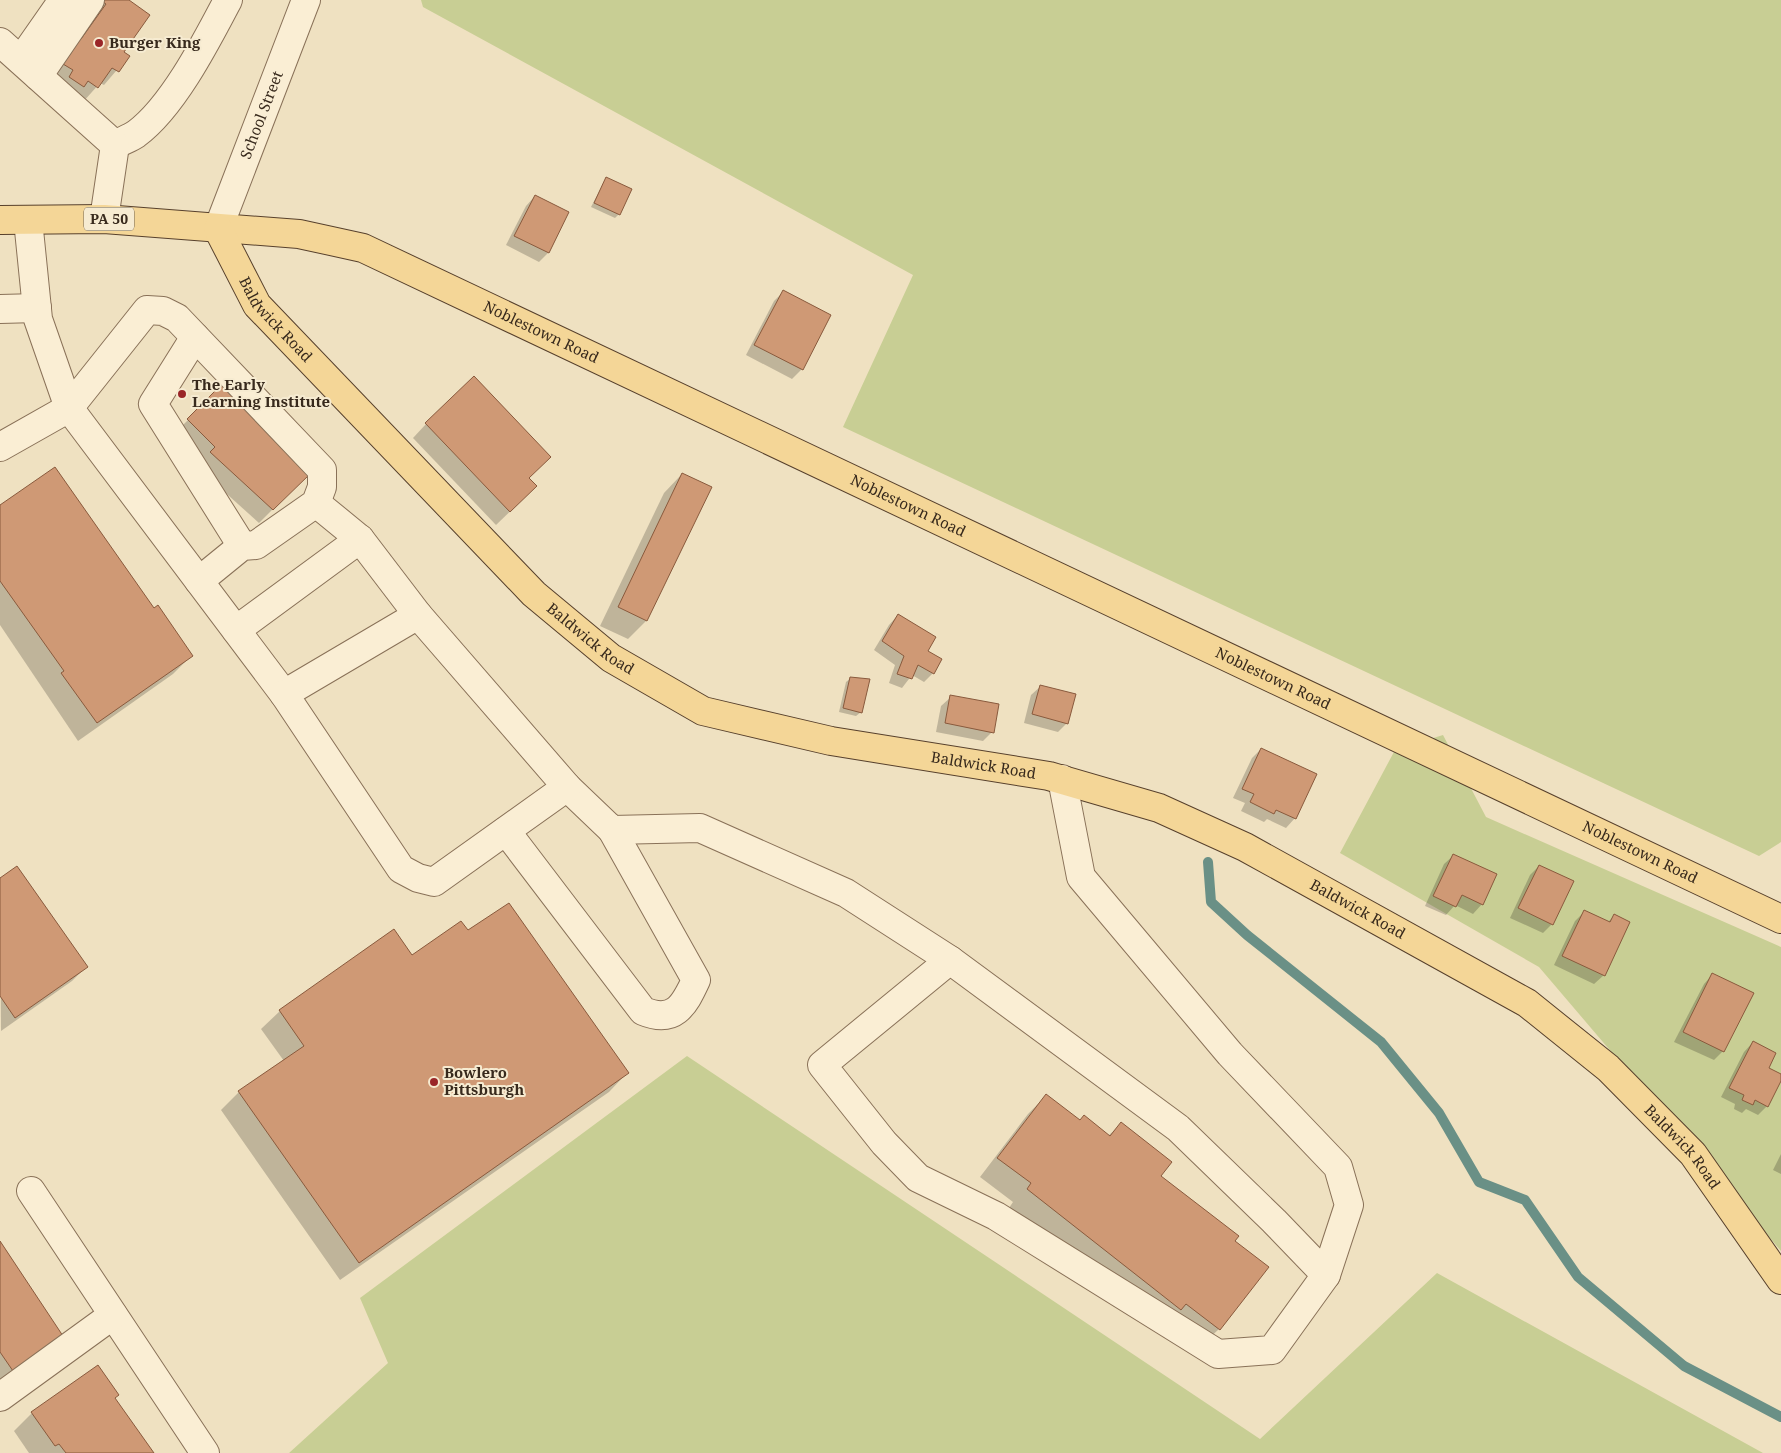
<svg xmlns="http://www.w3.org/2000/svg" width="1781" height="1453" font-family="'Noto Serif',serif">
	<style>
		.green { fill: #c8ce94 }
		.shadow { fill: #0003 }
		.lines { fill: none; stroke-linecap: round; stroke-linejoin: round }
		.stream { stroke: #6a9086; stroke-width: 10 }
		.building { fill: #cf9975; stroke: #895a3d }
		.minor-casing { stroke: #897158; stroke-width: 30 }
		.major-casing { stroke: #57402c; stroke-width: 30 }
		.minor { stroke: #faeed4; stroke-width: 28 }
		.major { stroke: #f4d697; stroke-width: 28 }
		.poi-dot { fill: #9a2628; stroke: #f6ebd1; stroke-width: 2 }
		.labels { text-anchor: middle; stroke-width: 4; stroke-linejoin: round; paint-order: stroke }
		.shield { fill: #f6ebd1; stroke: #716453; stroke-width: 1 }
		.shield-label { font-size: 14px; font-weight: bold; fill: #382a1d }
		.poi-label { font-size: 15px; font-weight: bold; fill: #382a1d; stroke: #f6ebd1; text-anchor: start }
		.street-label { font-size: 15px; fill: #382a1d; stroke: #f6ebd1 }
	</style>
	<rect width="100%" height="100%" fill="#efe1c1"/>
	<g class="green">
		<path d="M421,0H1781V842L1759,856L843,427L913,275L423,7Z"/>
		<path d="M1443,735L1486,817L1781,947V1251L1539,967L1340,853L1395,750Z"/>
		<path d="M687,1056L1260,1439L1437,1273L1763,1453H289L388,1363L360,1298Z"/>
	</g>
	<g class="shadow">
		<path d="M95,0H127L122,53L128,57L104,85L100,83L83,102L50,78Z"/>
		<path d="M606,178L619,214L615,218L591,207Z"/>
		<path d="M535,196L568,213L548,253L539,262L506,245L526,206Z"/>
		<path d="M783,292L829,316L802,369L792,379L746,355L774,301Z"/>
		<path d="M226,382L308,474L259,523L197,467L174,434Z"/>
		<path d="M426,424L528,478L522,500L496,525L413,438Z"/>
		<path d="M682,474L646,621L628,639L600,626L664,493Z"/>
		<path d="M0,507L154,609L191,656L173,674L78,741L0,625Z"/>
		<path d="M898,615L926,651L933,673L924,682L912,675L902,688L889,683L895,665L874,650L889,625Z"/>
		<path d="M851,678L861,712L856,716L839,712L846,682Z"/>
		<path d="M1041,686L1067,723L1058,732L1024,723L1031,695Z"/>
		<path d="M951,697L992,732L983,741L936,732L941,706Z"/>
		<path d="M1261,749L1295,818L1286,828L1267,819L1264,822L1241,811L1245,803L1233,798L1252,758Z"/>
		<path d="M1454,855L1482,904L1473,914L1455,905L1446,915L1425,906L1444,864Z"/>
		<path d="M1539,866L1552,924L1543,933L1510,918L1530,875Z"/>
		<path d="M0,879L86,967L72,981L1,1031Z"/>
		<path d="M1584,912L1607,923L1614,916L1604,975L1594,984L1554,965L1575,921Z"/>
		<path d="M468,932L627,1073L609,1092L340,1280L221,1110L239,1092L284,1061L261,1029L280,1011Z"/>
		<path d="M1713,974L1723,1051L1714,1060L1674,1042L1704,984Z"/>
		<path d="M1753,1042L1767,1069L1781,1075L1767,1106L1758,1115L1746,1109L1742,1113L1734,1109L1735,1104L1721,1097L1744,1052Z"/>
		<path d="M1046,1096L1080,1121L1108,1136L1121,1124L1160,1176L1233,1241L1267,1267L1219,1329L1200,1347L1162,1327L1009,1208L1013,1202L980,1177L1028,1114Z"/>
		<path d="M1781,1154V1174L1773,1170Z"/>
		<path d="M0,1244L62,1336L0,1383Z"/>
		<path d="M113,1398L152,1453H29L14,1431L32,1413Z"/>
	</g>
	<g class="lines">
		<path class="stream" d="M1208,862L1211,902L1247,935L1381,1042L1439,1113L1479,1182L1525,1200L1578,1277L1684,1366L1781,1417"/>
	</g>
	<g class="building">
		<path d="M100,0H129L150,15L124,52L130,56L119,72L112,68L98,88L88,81L84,87L69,77L73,70L63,64L71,53L64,48L74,33L81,39L106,4Z"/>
		<path d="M606,177L632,189L620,215L594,203Z"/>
		<path d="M535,195L569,212L549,253L514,236Z"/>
		<path d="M783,290L831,315L803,370L754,345Z"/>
		<path d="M474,376L551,457L529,478L537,486L510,512L425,423Z"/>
		<path d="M226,380L310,474L273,510L210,452L215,447L187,419Z"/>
		<path d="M55,467L154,608L158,605L193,656L97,723L61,673L64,671L0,581V505Z"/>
		<path d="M682,473L712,487L647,621L618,607Z"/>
		<path d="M898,614L936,637L928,651L942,659L934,674L918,665L912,679L897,674L904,656L882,641Z"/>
		<path d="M850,677L870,679L862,713L843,708Z"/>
		<path d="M1040,685L1076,694L1068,724L1032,714Z"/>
		<path d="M950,695L999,704L994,733L945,723Z"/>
		<path d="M1261,748L1317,774L1296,819L1276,810L1274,814L1250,802L1254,794L1242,789Z"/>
		<path d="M1453,854L1497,874L1483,905L1462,895L1456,907L1433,896Z"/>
		<path d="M1539,865L1574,881L1553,925L1518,908Z"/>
		<path d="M17,866L88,967L15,1018L0,996V878Z"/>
		<path d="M509,903L629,1073L359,1263L238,1091L304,1046L279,1010L394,929L412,955L461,921L468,930Z"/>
		<path d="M1584,910L1610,922L1614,914L1630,922L1605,976L1562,956Z"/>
		<path d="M1712,973L1754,993L1724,1052L1683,1032Z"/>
		<path d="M1753,1041L1776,1053L1769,1068L1781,1074V1081L1768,1107L1755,1100L1753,1105L1742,1100L1744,1095L1729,1088Z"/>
		<path d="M1046,1094L1080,1120L1084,1115L1110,1136L1121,1122L1172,1162L1161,1176L1239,1236L1235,1241L1269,1267L1220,1330L1186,1304L1181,1310L1027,1189L1031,1183L997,1158Z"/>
		<path d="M0,1241L63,1336L13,1371L0,1352Z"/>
		<path d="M98,1365L119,1395L115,1398L154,1453H66L59,1444L55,1446L31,1412Z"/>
	</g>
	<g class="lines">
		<defs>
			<g id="minor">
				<path d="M0,42L115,145C122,141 130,138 136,134C173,107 207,40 228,0"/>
				<path d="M21,60L63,0"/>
				<path d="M38,76L90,0"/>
				<path d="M104,219L115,145"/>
				<path d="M28,220L38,319L69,408L284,694L418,615L567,787L612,830L700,828L846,893L950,960"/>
				<path id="s1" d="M218,229L306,0"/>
				<path d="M0,309L37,308"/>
				<path d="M195,337L153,404L242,546"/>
				<path d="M0,447L69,408L147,310L163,311L177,318L322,470V487L316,503L256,545L242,546L199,581"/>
				<path d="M360,539L418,615"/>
				<path d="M236,630L360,539L316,503"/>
				<path d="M284,694L401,869L418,878L434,882L567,787"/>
				<path d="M1062,779L1081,877L1230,1054L1338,1167L1349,1205L1326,1275"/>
				<path d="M506,831L643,1011C674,1024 684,1006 696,980L612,830"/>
				<path d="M950,960L1178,1128L1274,1221L1326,1275L1272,1350L1218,1354L996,1216L918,1178L884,1143L822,1065Z"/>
				<path d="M31,1191L205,1453"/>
				<path d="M0,1397L113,1315"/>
			</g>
			<g id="major">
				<path id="s2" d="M0,220L104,219L299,234L363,248L1781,919"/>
				<path id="s3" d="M218,229L257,305L534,594L611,658L703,711L831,741L1049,776L1159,808L1245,847L1527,1003L1608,1068L1693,1154L1781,1280"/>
			</g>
		</defs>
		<use href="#minor" class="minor-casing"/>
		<use href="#major" class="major-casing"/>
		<use href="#minor" class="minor"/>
		<use href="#major" class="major"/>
	</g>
	<g class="poi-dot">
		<circle cx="99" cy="43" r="5"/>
		<circle cx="182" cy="394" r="5"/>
		<circle cx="434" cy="1082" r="5"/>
	</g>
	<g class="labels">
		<rect class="shield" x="84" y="207.5" width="50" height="23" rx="4"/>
		<g class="shield-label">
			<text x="109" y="224">PA 50</text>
		</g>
		<g class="poi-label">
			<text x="109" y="48">Burger King</text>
			<text x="192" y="390">The Early<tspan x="192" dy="17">Learning Institute</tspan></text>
			<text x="444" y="1078">Bowlero<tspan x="444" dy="17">Pittsburgh</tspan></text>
		</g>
		<g class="street-label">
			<text dy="5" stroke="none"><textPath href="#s1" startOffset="122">School Street</textPath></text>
			<text dy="5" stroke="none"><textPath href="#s3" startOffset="108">Baldwick Road</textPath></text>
			<text dy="5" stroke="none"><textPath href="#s2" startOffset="562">Noblestown Road</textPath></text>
			<text dy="5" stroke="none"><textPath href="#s2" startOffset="968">Noblestown Road</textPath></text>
			<text dy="5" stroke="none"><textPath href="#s3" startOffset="558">Baldwick Road</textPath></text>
			<text dy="5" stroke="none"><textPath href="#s2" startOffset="1372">Noblestown Road</textPath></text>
			<text dy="5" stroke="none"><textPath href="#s3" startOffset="978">Baldwick Road</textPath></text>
			<text dy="5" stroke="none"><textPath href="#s2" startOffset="1778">Noblestown Road</textPath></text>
			<text dy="5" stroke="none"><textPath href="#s3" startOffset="1382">Baldwick Road</textPath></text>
			<text dy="5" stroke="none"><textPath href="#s3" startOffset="1788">Baldwick Road</textPath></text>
		</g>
	</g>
</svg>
